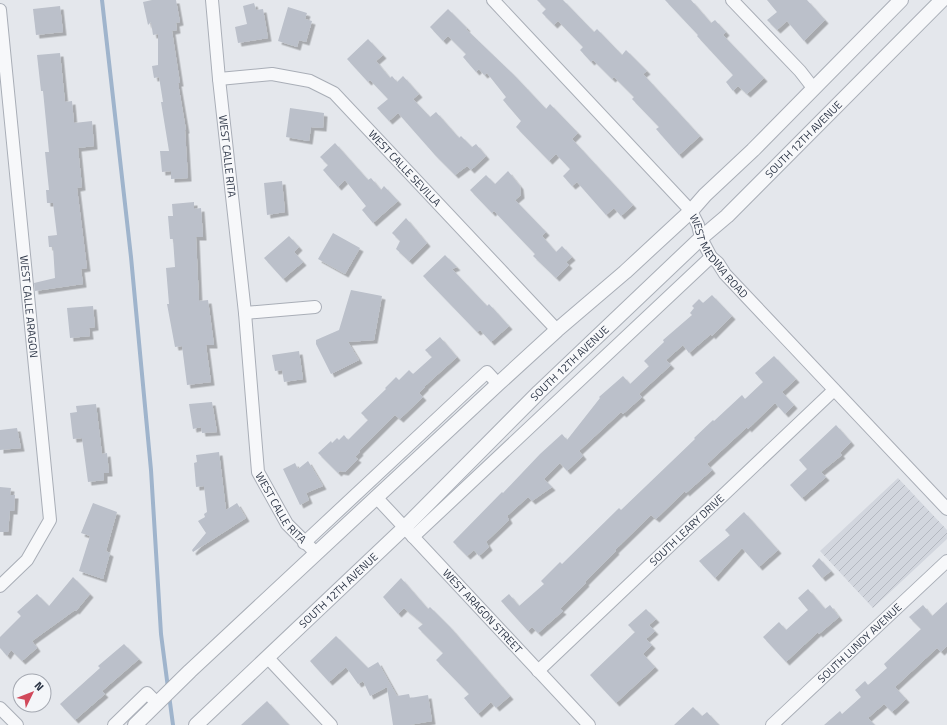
<svg xmlns="http://www.w3.org/2000/svg" width="947" height="725" font-family="'Titillium Web',sans-serif">
	<style>
		.industrial { fill: url(#industrial-furrows) }
		.lines { fill: none; stroke-linecap: round; stroke-linejoin: round }
		.stream { stroke: #9fb4cc; stroke-width: 4 }
		.building { fill: #bbc0ca; filter: url(#shadow) }
		.minor-casing { stroke: #a9aeb7; stroke-width: 14 }
		.tertiary-casing { stroke: #a9aeb7; stroke-width: 16 }
		.minor { stroke: #f7f8fa; stroke-width: 12 }
		.tertiary { stroke: #f7f8fa; stroke-width: 14 }
		.labels { text-anchor: middle; stroke-width: 3; stroke-linejoin: round; paint-order: stroke }
		.street-label { font-size: 11px; fill: #2b3445; stroke: #f4f6f9 }
	</style>
	<defs>
		<pattern id="industrial-furrows" width="10" height="10" patternUnits="userSpaceOnUse"><rect width="10" height="10" fill="#d2d6de"/><path d="M-1 1l2-2M0 10L10 0M9 11l2-2" fill="none" stroke="#b4b8c0"/></pattern>
		<filter id="shadow"><feDropShadow dx="3.5" dy="3.5" stdDeviation="0" flood-color="#0004"/></filter>
	</defs>
	<rect width="100%" height="100%" fill="#e4e7ec"/>
	<path class="industrial" d="M898,478L947,530V539L873,608L820,551Z"/>
	<g class="lines">
		<g class="stream">
			<path d="M102,0L131,257L151,470L161,634L168,688"/>
			<path d="M169,695L173,725"/>
		</g>
	</g>
	<g class="building">
		<path d="M152,0H176L180,22L176,23L177,30L172,31L180,83H178L186,130H185L188,178L171,179V171L162,172L160,151H169L161,102H163L159,77L154,78L152,66L158,65V34L153,35L151,22L148,25L143,2Z"/>
		<path d="M537,0H563L594,32L597,29L622,55L626,50L647,71L643,74L700,136L679,155L656,129L659,127L632,99L634,97L614,77L612,79L593,60L591,62L580,50L583,47L558,21L554,25L542,13L546,9Z"/>
		<path d="M665,0H691L711,23L715,20L726,32L723,35L764,78L747,94L738,86L733,91L726,82L733,75L697,36L698,35Z"/>
		<path d="M767,0H807L825,20L804,41L787,21L777,30L767,20L777,12Z"/>
		<path d="M254,3L256,10L263,9L268,38L238,43L235,27L247,24L243,6Z"/>
		<path d="M60,6L63,32L36,35L33,9Z"/>
		<path d="M288,7L307,13L305,19L312,21L306,42L299,40L297,47L278,41Z"/>
		<path d="M448,9L467,28L466,29L513,74L546,109L550,104L578,133L572,139L633,205L621,216L614,208L606,215L577,182L572,186L563,176L570,169L556,154L549,161L516,127L521,121L503,100L506,97L487,73L484,75L479,69L476,72L463,57L466,54L448,36L443,41L430,27Z"/>
		<path d="M368,39L383,55L376,61L390,78L392,76L397,82L403,76L419,94L413,99L430,117L436,112L459,138L461,136L472,147L476,144L486,156L471,170L467,166L455,175L435,155L398,113L389,121L377,108L388,99L370,80L368,82L347,59Z"/>
		<path d="M60,53L65,102L72,101L74,123L92,121L94,146L78,148L82,187L77,188L87,268L81,269L83,284L35,291L34,283L55,278L53,247H49L48,236L57,235L53,203H47L46,190H49L45,152H49L43,91H41L37,55Z"/>
		<path d="M290,108L324,113L323,128L311,127L309,141L286,137Z"/>
		<path d="M335,143L368,180L371,178L381,190L384,186L398,201L373,223L362,210L366,206L345,180L338,187L323,170L328,165L320,157Z"/>
		<path d="M508,171L520,186L521,195L515,200L546,232L542,236L556,252L562,246L572,257L566,262L569,265L556,278L533,256L535,254L494,211L492,213L470,190L486,175L495,184Z"/>
		<path d="M282,181L285,212L267,215L264,183Z"/>
		<path d="M194,202V209L201,208L203,237H196L199,301L208,300L214,345H206L211,382L187,385L182,346L175,347L167,304H169L166,268L175,267L173,239H170L168,216H173L172,204Z"/>
		<path d="M406,218L427,243L409,261L396,249L400,241L392,233Z"/>
		<path d="M333,233L360,248L345,274L318,259Z"/>
		<path d="M289,236L299,247L294,252L303,262L283,279L264,258Z"/>
		<path d="M445,255L457,267L452,269L487,306L489,304L509,326L491,342L480,330L477,332L423,276Z"/>
		<path d="M351,290L382,296L374,340L348,342L359,360L331,374L316,344V340L339,330Z"/>
		<path d="M712,295L732,316L712,336L711,334L689,353L683,345L666,360L671,365L639,394L642,397L623,414L621,412L579,451L583,456L567,471L560,463L544,479L552,487L532,501L528,497L507,516L509,520L486,542L489,547L479,556L474,550L467,556L453,542L502,492L503,493L540,454L562,434L567,440L600,398L599,397L623,376L630,384L649,366L644,361L664,342L663,340L692,315L690,313L694,308L692,306L699,299L703,303Z"/>
		<path d="M93,306L95,327L89,328L90,336L70,338L67,308Z"/>
		<path d="M440,337L457,357L425,386V387L419,393L423,397L400,419L395,415L359,451L360,452L355,457L358,459L345,472L340,471L338,473L318,453L331,441L332,443L337,438L339,440L344,435L348,440L368,420L361,413L386,389L385,388L396,377L399,380L409,370L413,374L432,357L425,350Z"/>
		<path d="M299,351L303,379L284,382L282,370L275,371L272,355Z"/>
		<path d="M774,356L796,379L782,392L794,405L785,414L775,403L748,429L747,427L707,464L712,470L686,493L685,491L656,519L651,515L615,550L616,551L585,582L586,583L560,609L563,611L538,633L532,627L528,631L501,601L509,594L519,606L544,584L541,581L560,562L562,564L619,508L621,510L695,439L694,438L713,420L714,421L742,395L745,399L763,382L755,373Z"/>
		<path d="M212,402L217,432L202,433L201,427L193,429L189,404Z"/>
		<path d="M96,404L102,454L107,453L109,473H104V480L88,482L82,438L73,439L70,413L77,412L76,406Z"/>
		<path d="M836,425L851,442L840,453L842,455L821,472L826,477L802,498L790,485L807,469L799,460Z"/>
		<path d="M17,428L21,448L0,450V430Z"/>
		<path d="M219,452L226,510L237,503L246,518L193,552L192,550L206,533L198,521L205,517L204,514L207,512L204,486L196,487L194,463L197,462L196,455Z"/>
		<path d="M308,461L323,486L306,493L309,500L300,505L283,469L295,463L298,469Z"/>
		<path d="M0,487L11,488L10,495H15L14,511H10L8,532H0Z"/>
		<path d="M93,503L117,512L106,551L110,553L103,579L79,571L90,536L81,533Z"/>
		<path d="M744,512L778,550L759,567L742,548L715,578L699,561L730,535L725,530Z"/>
		<path d="M819,558L831,571L822,578L812,566Z"/>
		<path d="M73,577L90,594L76,611L75,610L32,641L37,648L22,661L11,650L7,656L0,648V637L21,616L17,612L37,594L49,606Z"/>
		<path d="M401,578L428,609L430,607L450,627L510,696L496,708L491,702L478,714L464,698L469,694L436,660L443,653L418,628L423,624L404,608L398,614L383,597Z"/>
		<path d="M808,589L825,609L830,605L839,617L819,634L818,632L786,662L763,637L779,622L786,630L808,610L798,598Z"/>
		<path d="M947,602V646L941,652L937,648L895,687L906,699L892,712L884,704L868,718L875,725H824L840,711L842,714L861,697L855,690L865,681L868,685L887,668L884,664L921,629L909,617L923,605L932,616Z"/>
		<path d="M646,609L656,619L649,625L655,631L646,639L652,645L643,654L655,667L616,703L590,675L635,632L628,625Z"/>
		<path d="M336,636L368,668L378,662L397,696L409,694L410,698L428,695L432,721L409,725H393L387,687L370,696L363,681L358,684L346,667L329,682L310,661Z"/>
		<path d="M124,644L139,659L102,691L105,694L75,720L60,704L100,668L98,666Z"/>
		<path d="M267,701L289,725H241Z"/>
		<path d="M693,707L702,716L707,712L719,725H674Z"/>
	</g>
	<g class="lines">
		<defs>
			<g id="minor">
				<path id="s1" d="M212,0L219,79L245,313L258,472L287,524L316,553"/>
				<path id="s2" d="M493,0L691,211L698,225L701,238L711,257L718,263L725,274L947,509"/>
				<path d="M732,0L800,71L814,89"/>
				<path id="s3" d="M0,10L50,520L27,560L0,586"/>
				<path id="s4" d="M219,79L272,74L310,81L334,93L557,330"/>
				<path d="M245,313L315,307"/>
				<path id="s5" d="M376,497L589,725"/>
				<path d="M413,537L711,257"/>
				<path d="M304,543L487,372L498,384"/>
				<path d="M268,658L331,725"/>
				<path id="s6" d="M538,671L834,390"/>
				<path d="M0,708L17,725"/>
				<path d="M114,725L147,693L157,703"/>
				<path id="s7" d="M772,725L947,561"/>
			</g>
			<g id="tertiary">
				<path d="M135,725L190,671L498,384L557,330L625,272L691,211L705,195L753,150L901,0"/>
				<path id="s8" d="M196,725L404,528L539,392L701,238L727,216L942,0"/>
			</g>
		</defs>
		<use href="#minor" class="minor-casing"/>
		<use href="#tertiary" class="tertiary-casing"/>
		<use href="#minor" class="minor"/>
		<use href="#tertiary" class="tertiary"/>
	</g>
	<g class="labels">
		<g class="street-label">
			<text dy="4" stroke="none"><textPath href="#s8" startOffset="844">SOUTH 12TH AVENUE</textPath></text>
			<text dy="4" stroke="none"><textPath href="#s1" startOffset="157">WEST CALLE RITA</textPath></text>
			<text dy="4" stroke="none"><textPath href="#s4" startOffset="222">WEST CALLE SEVILLA</textPath></text>
			<text dy="4" stroke="none"><textPath href="#s2" startOffset="343">WEST MEDINA ROAD</textPath></text>
			<text dy="4" stroke="none"><textPath href="#s3" startOffset="298">WEST CALLE ARAGON</textPath></text>
			<text dy="4" stroke="none"><textPath href="#s8" startOffset="520">SOUTH 12TH AVENUE</textPath></text>
			<text dy="4" stroke="none"><textPath href="#s1" startOffset="517">WEST CALLE RITA</textPath></text>
			<text dy="4" stroke="none"><textPath href="#s6" startOffset="205">SOUTH LEARY DRIVE</textPath></text>
			<text dy="4" stroke="none"><textPath href="#s8" startOffset="196">SOUTH 12TH AVENUE</textPath></text>
			<text dy="4" stroke="none"><textPath href="#s5" startOffset="156">WEST ARAGON STREET</textPath></text>
			<text dy="4" stroke="none"><textPath href="#s7" startOffset="120">SOUTH LUNDY AVENUE</textPath></text>
		</g>
	</g>
	<g transform="translate(32 693) rotate(47)"><circle r="19" fill="#f4f6f9" stroke="#a4a8b1"/>
	<path d="M0-3L7 15L0 10L-7 15Z" fill="#d1495b"/>
	<text y="-6" font-size="11" font-weight="bold" text-anchor="middle" fill="#2b3445">N</text>
	</g>
</svg>
